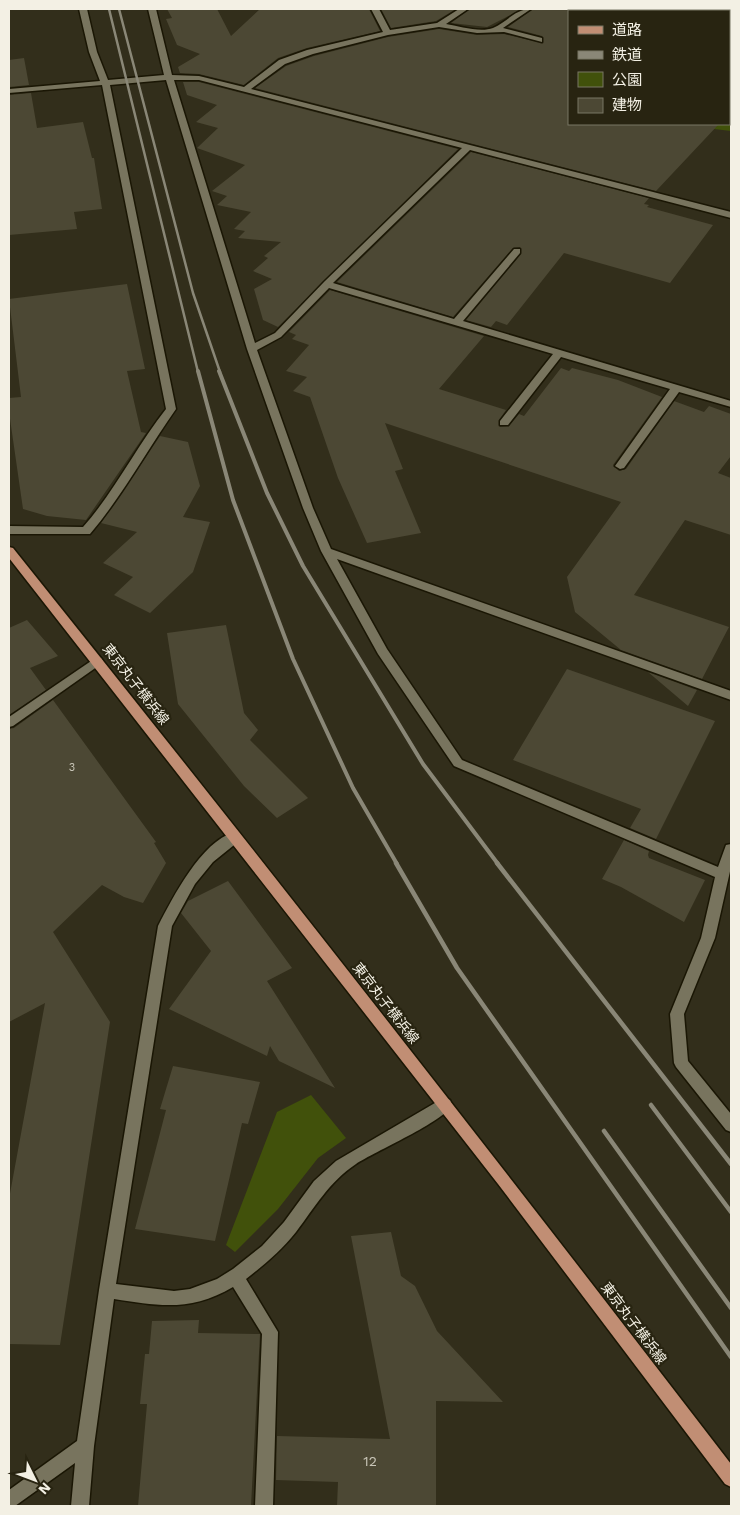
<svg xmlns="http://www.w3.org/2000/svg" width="740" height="1515" font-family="'Work Sans','Noto Sans JP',sans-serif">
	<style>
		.green { fill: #41510b }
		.building { fill: #4c4834 }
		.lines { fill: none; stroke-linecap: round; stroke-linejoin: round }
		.minor-casing { stroke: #1a1604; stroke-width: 3 }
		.major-casing { stroke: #1a1604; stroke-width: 3 }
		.minor { fill: #78745e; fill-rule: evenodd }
		.major { fill: #c18e74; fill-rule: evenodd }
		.rail-far2 { stroke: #8a8777; stroke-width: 2.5 }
		.rail-far1 { stroke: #8a8777; stroke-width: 4 }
		.rail { stroke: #8a8777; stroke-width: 4.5 }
		.labels { text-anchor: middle; stroke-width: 4.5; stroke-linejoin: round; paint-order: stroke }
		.number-label { font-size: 11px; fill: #c9c6b8 }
		.street-label { font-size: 14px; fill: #f3f0e4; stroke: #282411 }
		.near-number-label { font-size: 14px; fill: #c9c6b8 }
	</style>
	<rect width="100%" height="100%" fill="#322e1b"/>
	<g class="green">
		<path d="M652,9H731V131L714,129L702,124H729V11H654Z"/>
		<path d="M311,1095L346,1138L318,1158L278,1209L235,1252L226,1245L277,1112Z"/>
	</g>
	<g class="building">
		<path d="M167,9H217L231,36L260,9H369L380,31L307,48L278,58L244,85L199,74L180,73L178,67L200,54L177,45L166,19L172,18Z"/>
		<path d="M381,9H456L436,21L391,28Z"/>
		<path d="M470,9H522L487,27L451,23Z"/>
		<path d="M533,9H569V124H719L656,191L255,88L286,66L314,56L388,37L439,29L477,35L504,34L543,43L542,36L508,27Z"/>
		<path d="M24,58L29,85L9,87V60Z"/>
		<path d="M183,82H199L458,149L278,327L263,320L254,289L272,279L253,271L268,258L264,256L281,242L238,238L245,231L234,229L251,212L217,205L227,196L212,191L245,165L197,148L218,128L196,122L217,105L187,95Z"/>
		<path d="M31,93L37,128L83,122L92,158H94L102,209L74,212L77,229L9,235V95Z"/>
		<path d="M471,152L649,198L644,204L649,205L647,207L713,225L670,283L564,253L507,325L496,321L491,327L466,320L521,254L520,247L513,248L453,317L337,282Z"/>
		<path d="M127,284L145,369L127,371L141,432L146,433L86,520L47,516L23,509L9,412V398L21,397L9,299Z"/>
		<path d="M330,290L484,336L439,389L506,410L499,420L500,427L509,426L519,414L524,416L561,368L569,371L572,368L618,380L662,397L613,465L619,471L626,469L674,401L704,412L709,406L731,414V456L718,473L731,478V535L685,520L634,595L729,627L702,679L621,650L575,612L567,577L621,502L385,423L403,469L395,471L421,533L367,543L338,478L310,397L293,391L307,377L286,371L309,345L292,339L296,335L289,332Z"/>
		<path d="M160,436L188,442L200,486L183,517L210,522L193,572L150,613L114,595L133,577L103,563L137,532L101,523Z"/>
		<path d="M27,620L58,656L30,668L46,690L9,715V628Z"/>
		<path d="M226,625L244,713L258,730L250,740L308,798L277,818L244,786L178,704L167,633Z"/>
		<path d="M567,669L715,721L656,839L630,828L641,809L513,760Z"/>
		<path d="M648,672L697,690L688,706Z"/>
		<path d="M53,700L156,842L154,843L166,863L143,903L124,897L102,885L53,932L110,1022L60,1345L9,1344V1199L45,1003L9,1022V729L14,728Z"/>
		<path d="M624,840L649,851L648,855L649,858L705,880L684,922L621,887L602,879Z"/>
		<path d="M228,881L292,968L267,981L335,1088L279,1061L270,1046L267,1056L169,1009L211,951L181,913L188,901Z"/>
		<path d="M173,1066L260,1082L248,1124L242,1123L215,1241L135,1229L166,1110L160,1109Z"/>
		<path d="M391,1232L401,1276L415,1286L437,1331L503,1402L436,1401V1506H337L338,1482L276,1480L277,1436L390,1439L351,1236Z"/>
		<path d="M199,1320L198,1333L260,1334L251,1506H138L147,1404H140L145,1354H149L152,1321Z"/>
	</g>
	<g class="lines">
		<defs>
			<g id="minor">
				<path d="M79,9H87L97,52L108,80L164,75L148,9H156L172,75L199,76L244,87L279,60L307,50L383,32L371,9H379L390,30L437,23L459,9H468L446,24C459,26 480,33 493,28C507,22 515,9 531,9L503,28L542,38V42L504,32L477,33L439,27L388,35L313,54L285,64L251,89L731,212V218L470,150L333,283L454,319L514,249H520V253L463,321L731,401V407L679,392L624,468L620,469L615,466L670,389L561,357L508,425H500V421L553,354L329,288L281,337L257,350L313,508L331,549L731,691V700L337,559L387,649L462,760L718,867L726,845L731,844V867L715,938L684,1014L688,1061L731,1114V1132L726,1130L676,1067L674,1063L670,1014L701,938L715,877L454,766L378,654L321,551L303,508L247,349L166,80L110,85L176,409C147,450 123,495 90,534H9V526L83,527C115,491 136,447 166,409L102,85L9,93V89L100,81L89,52ZM174,80H199L462,148L324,282L275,333L255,343Z"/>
				<path d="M97,657L101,658L103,661L101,664L13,726L9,727V717Z"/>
				<path d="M234,832L239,833L241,837L239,841L213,862L195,884L172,926L116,1284L174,1291L190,1289L217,1279L233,1269L262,1246L284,1222L314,1181L336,1161L440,1100L445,1098L450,1100L452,1105C445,1121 374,1152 356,1164C329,1182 315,1207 296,1232C281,1251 264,1265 246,1279L278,1332L273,1506H255L262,1334L233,1287C191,1312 159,1306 114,1299L94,1446L89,1506H71L75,1463L15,1506H9V1490L77,1441L99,1290L158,926C173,897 201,842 234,832Z"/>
			</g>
			<path id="major" d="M9,547L13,548C256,851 495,1157 731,1464V1487L725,1484L498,1184L9,558Z"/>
		</defs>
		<use href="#minor" class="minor-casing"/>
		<use href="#major" class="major-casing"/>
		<use href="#minor" class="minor"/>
		<use href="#major" class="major"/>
		<g class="rail-far2">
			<path d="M109,9L198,372"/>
			<path d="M119,9L193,293L220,372"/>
		</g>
		<g class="rail-far1">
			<path d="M198,371L233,500L293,659L353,788L397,864"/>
			<path d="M219,371L267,493L303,566L423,764L498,864"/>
		</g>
		<g class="rail">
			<path d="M396,863L457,968L731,1357"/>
			<path d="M497,863L731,1164"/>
			<path d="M651,1105L731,1212"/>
			<path d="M604,1131L731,1308"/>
		</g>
	</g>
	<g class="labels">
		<g class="number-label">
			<text x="72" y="771">3</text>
		</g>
		<g class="street-label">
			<text transform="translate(136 684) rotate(52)" y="5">東京丸子横浜線</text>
			<text transform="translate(386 1003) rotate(52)" y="5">東京丸子横浜線</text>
			<text transform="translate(634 1323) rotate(53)" y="5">東京丸子横浜線</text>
		</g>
		<g class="near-number-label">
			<text x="370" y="1466">12</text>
		</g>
	</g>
	<rect width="740" height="1515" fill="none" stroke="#f3f0e4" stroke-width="20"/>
	<rect x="568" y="10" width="162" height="115" fill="#282411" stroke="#797665"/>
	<rect x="578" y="26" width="25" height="8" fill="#c18e74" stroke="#797665"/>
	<text x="612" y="35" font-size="15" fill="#f3f0e4">道路</text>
	<rect x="578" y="51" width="25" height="8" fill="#8a8777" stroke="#797665"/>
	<text x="612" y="60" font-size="15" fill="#f3f0e4">鉄道</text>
	<rect x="578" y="72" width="25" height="15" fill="#41510b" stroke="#797665"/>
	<text x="612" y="85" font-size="15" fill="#f3f0e4">公園</text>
	<rect x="578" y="98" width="25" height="15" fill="#4c4834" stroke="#797665"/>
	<text x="612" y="110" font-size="15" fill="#f3f0e4">建物</text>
	<g transform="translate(35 1480) rotate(132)" stroke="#282411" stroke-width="4" paint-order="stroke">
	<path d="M0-4L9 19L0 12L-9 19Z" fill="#f3f0e4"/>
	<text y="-8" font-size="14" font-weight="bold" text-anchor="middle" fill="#f3f0e4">N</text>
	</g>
</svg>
